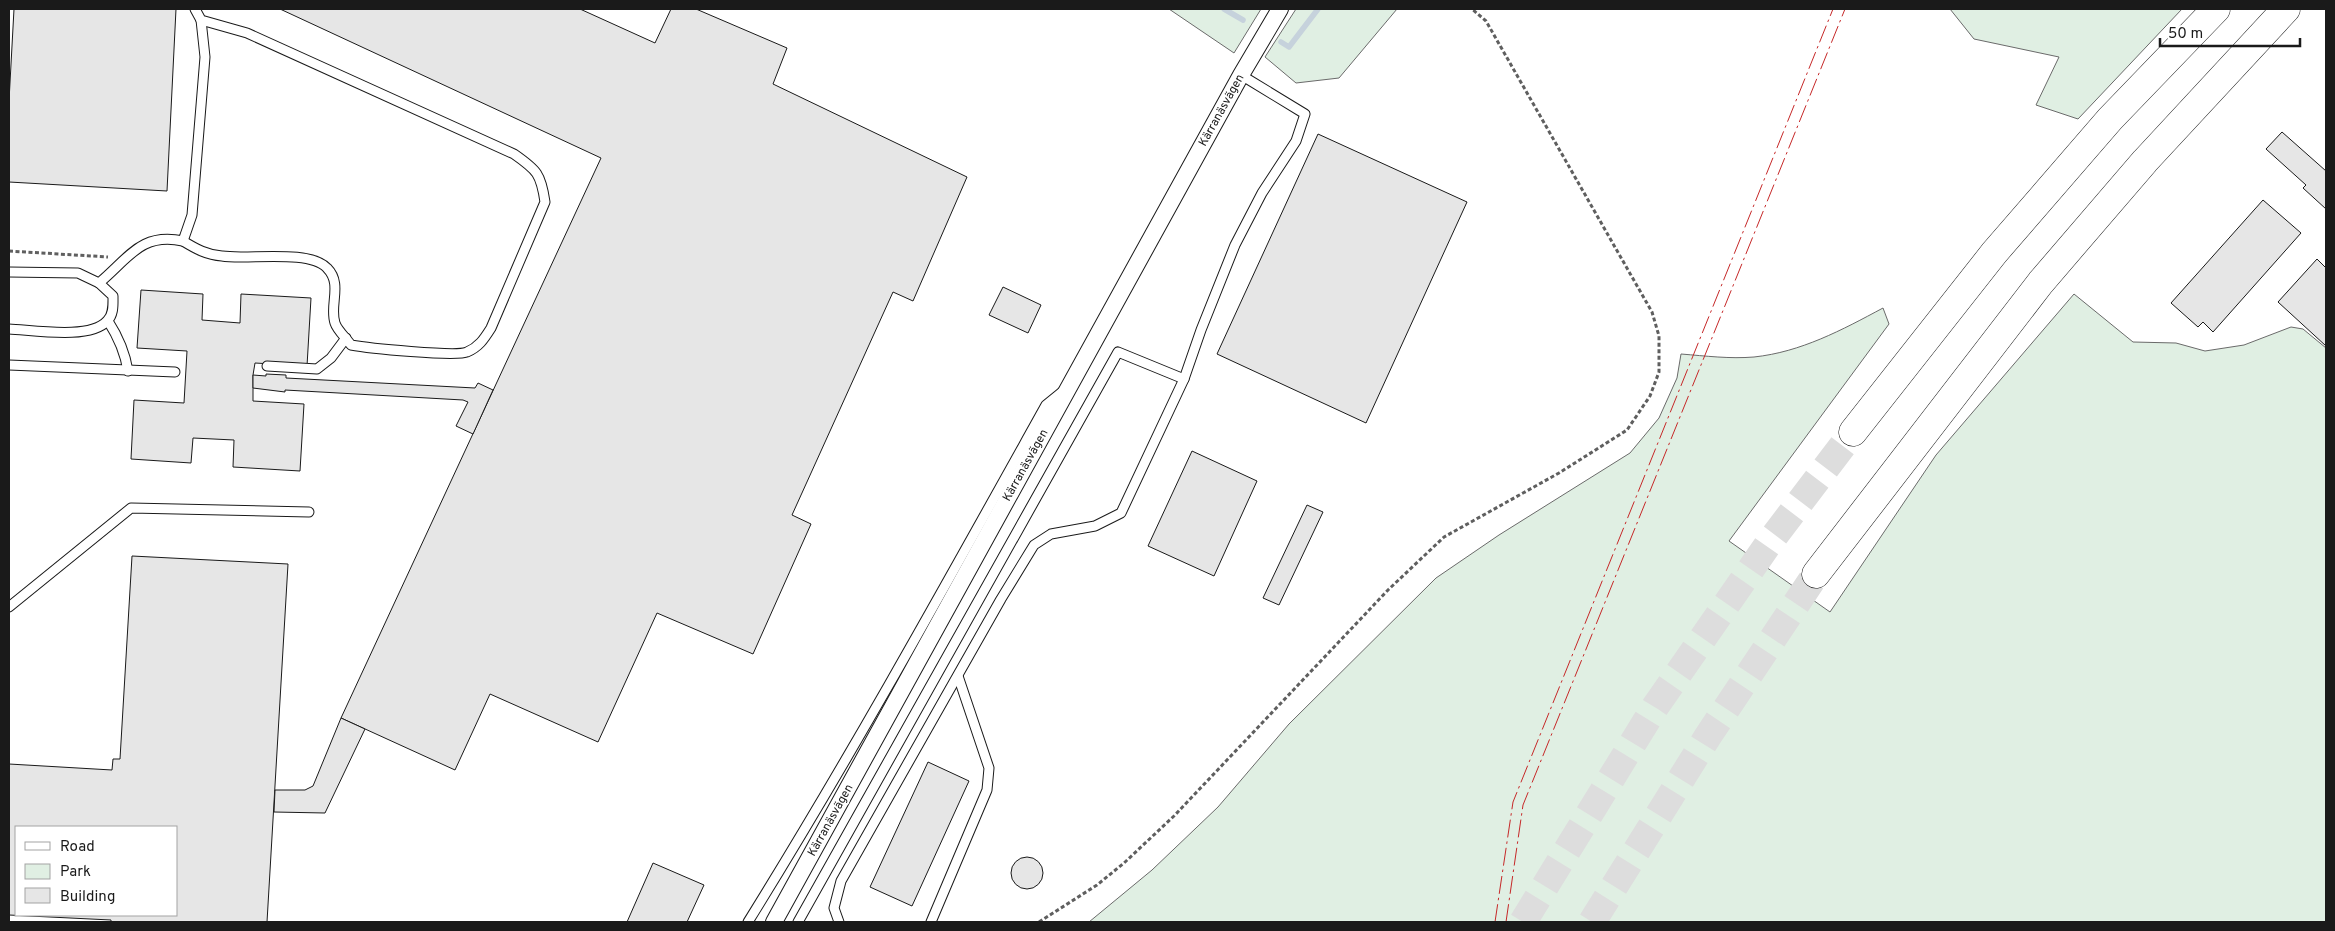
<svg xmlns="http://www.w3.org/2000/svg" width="2335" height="931" font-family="Overpass,sans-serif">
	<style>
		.green { fill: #e0efe3; stroke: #6a6a6a }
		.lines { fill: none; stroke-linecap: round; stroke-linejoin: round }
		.stream { stroke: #c6d2dc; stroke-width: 5.5 }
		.building { fill: #e6e6e6; stroke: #1a1a1a; fill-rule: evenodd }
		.highway-tunnel { stroke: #ddd; stroke-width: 28; stroke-dasharray: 28 14; stroke-linecap: butt }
		.lane-casing { stroke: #1a1a1a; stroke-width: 11 }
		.street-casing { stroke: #1a1a1a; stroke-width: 18 }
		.highway-casing { stroke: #1a1a1a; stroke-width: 29 }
		.path { stroke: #5f5f5f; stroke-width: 3; stroke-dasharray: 4 2.5; stroke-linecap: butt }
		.lane { stroke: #fff; stroke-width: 9 }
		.street { stroke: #fff; stroke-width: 16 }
		.highway { stroke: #fff; stroke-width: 28 }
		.power { stroke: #c62828; stroke-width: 1; stroke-dasharray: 18 4 2.5 4; stroke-linecap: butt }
		.labels { text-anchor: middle; stroke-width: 4; stroke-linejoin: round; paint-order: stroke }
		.street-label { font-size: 12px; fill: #1a1a1a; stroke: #fff }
	</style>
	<rect width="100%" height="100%" fill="#fff"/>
	<g class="green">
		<path d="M1169,9H1261L1234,53Z"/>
		<path d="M1296,9H1397L1339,78L1296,83L1265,57Z"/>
		<path d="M1950,9H2182L2078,119L2036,105L2059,57L1974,39Z"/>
		<path d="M2074,294L2133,342L2176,343L2205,351L2244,345L2291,327L2303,329L2326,348V922H1089L1152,870L1218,807L1289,724L1436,578L1499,535L1630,453L1659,418L1677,378L1681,354C1706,356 1730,359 1754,357C1801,352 1842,330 1883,308L1889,324L1729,541L1830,612L1936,455Z"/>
	</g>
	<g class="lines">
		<g class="stream">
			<path d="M1224,9L1243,20"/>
			<path d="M1281,42L1289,47L1318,9"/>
		</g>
	</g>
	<g class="building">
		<path d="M14,9H176L167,191L9,182V101Z"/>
		<path d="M280,9H580L655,43L671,9H696L787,48L773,84L967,177L913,301L893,292L792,515L811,524L753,654L657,613L598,742L490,694L455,770L341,718L601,158Z"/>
		<path d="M2282,132L2326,171V209L2303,188L2306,185L2266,149Z"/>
		<path d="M1318,134L1467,202L1366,423L1217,354Z"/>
		<path d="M2263,200L2301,233L2213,332L2203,322L2198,327L2171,303Z"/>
		<path d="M2317,259L2326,268V346L2278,302Z"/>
		<path d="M1003,287L1041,305L1028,333L989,315Z"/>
		<path d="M141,290L203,294L202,320L240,323L241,294L311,298L307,366L255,363L253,375V401L304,404L300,471L233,467L234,440L193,438L191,463L131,459L134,400L184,403L187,351L137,348Z"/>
		<path d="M266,374L286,375V378L475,388L478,383L493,390L473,434L456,426L468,402L463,400L285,390V392L253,388V375L266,376Z"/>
		<path d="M1192,451L1257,481L1214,576L1148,546Z"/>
		<path d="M1307,505L1323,512L1279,605L1263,598Z"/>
		<path d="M132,556L288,564L267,922H111V920L9,915V764L112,770L113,759H120ZM16,827H176V915H16Z"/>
		<path d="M341,718L365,729L325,813L274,812L275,790H305L313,786Z"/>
		<path d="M928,762L969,781L912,906L870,887Z"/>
		<circle cx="1027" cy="873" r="16"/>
		<path d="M653,863L704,885L687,922H627Z"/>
	</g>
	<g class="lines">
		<g class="highway-tunnel">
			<path d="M1523,922L1655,707L1769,543L1853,432"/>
			<path d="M1592,922L1708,736L1816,574"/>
		</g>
		<defs>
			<g id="lane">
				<path d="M183,241C196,249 207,255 222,256C247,260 309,249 327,268C343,284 329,305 335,323C337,330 347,339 351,345C367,348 456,357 467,352C479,347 484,339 491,328L545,202C541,174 537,170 514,154L247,33L201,20L195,9"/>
				<path d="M9,272L78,273L99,283C129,258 141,232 183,241L192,215L205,57L201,20"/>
				<path d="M108,321C119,338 125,352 128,371"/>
				<path d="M9,329C33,330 90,340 107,321C114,315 113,304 113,296L99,283"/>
				<path d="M9,365L175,372"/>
				<path d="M267,366L317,369L331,358L346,338"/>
				<path d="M9,607L131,508L309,512"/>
				<path d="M748,922C853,753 949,579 1046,405L1062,392"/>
				<path d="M798,922L1118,352L1184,379"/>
				<path d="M839,922L834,908L841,881L1001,599L1034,545L1051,534L1095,526L1121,513L1184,379L1201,330L1235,245L1262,193L1296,141L1305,114L1241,75"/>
				<path d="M931,922L987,790L989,768L958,676"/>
			</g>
			<path id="street" d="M774,922L1241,75L1280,9"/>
			<g id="highway">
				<path d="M1853,432L1994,253L2110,119L2216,9"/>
				<path d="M1816,574L2041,282L2145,161L2286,9"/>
			</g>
		</defs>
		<use href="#lane" class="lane-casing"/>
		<use href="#street" class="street-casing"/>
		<use href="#highway" class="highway-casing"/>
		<g class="path">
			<path d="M9,251L108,257"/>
			<path d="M1039,922L1097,885L1124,863L1174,816L1388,590L1444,537L1559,473L1627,430L1650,396L1659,372V336L1652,312L1486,21L1472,9"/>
		</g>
		<use href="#lane" class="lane"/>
		<use href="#street" class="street"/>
		<use href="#highway" class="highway"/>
		<g class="power">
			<path d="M1495,922L1513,802L1833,9"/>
			<path d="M1506,922L1523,805L1845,9"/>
		</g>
	</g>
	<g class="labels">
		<g class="street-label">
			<text transform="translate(1221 110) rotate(-61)" y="4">Kärranäsvägen</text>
			<text transform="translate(1025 465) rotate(-61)" y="4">Kärranäsvägen</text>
			<text transform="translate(830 820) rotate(-61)" y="4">Kärranäsvägen</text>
		</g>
	</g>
	<rect width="2335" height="931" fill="none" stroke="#1a1a1a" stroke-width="20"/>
	<rect x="15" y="826" width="162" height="90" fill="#ffffff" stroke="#a3a3a3"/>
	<rect x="25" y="842" width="25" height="8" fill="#ffffff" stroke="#a3a3a3"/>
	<text x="60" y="851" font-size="15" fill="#1a1a1a">Road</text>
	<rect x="25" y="864" width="25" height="15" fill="#e0efe3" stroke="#a3a3a3"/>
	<text x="60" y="876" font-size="15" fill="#1a1a1a">Park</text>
	<rect x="25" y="888" width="25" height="15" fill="#e6e6e6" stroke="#a3a3a3"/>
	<text x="60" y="901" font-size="15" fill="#1a1a1a">Building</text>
	<path d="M2160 38v8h140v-8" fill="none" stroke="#1a1a1a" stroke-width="2.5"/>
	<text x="2168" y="38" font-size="15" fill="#1a1a1a" stroke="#ffffff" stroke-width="4" paint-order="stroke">50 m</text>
</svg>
